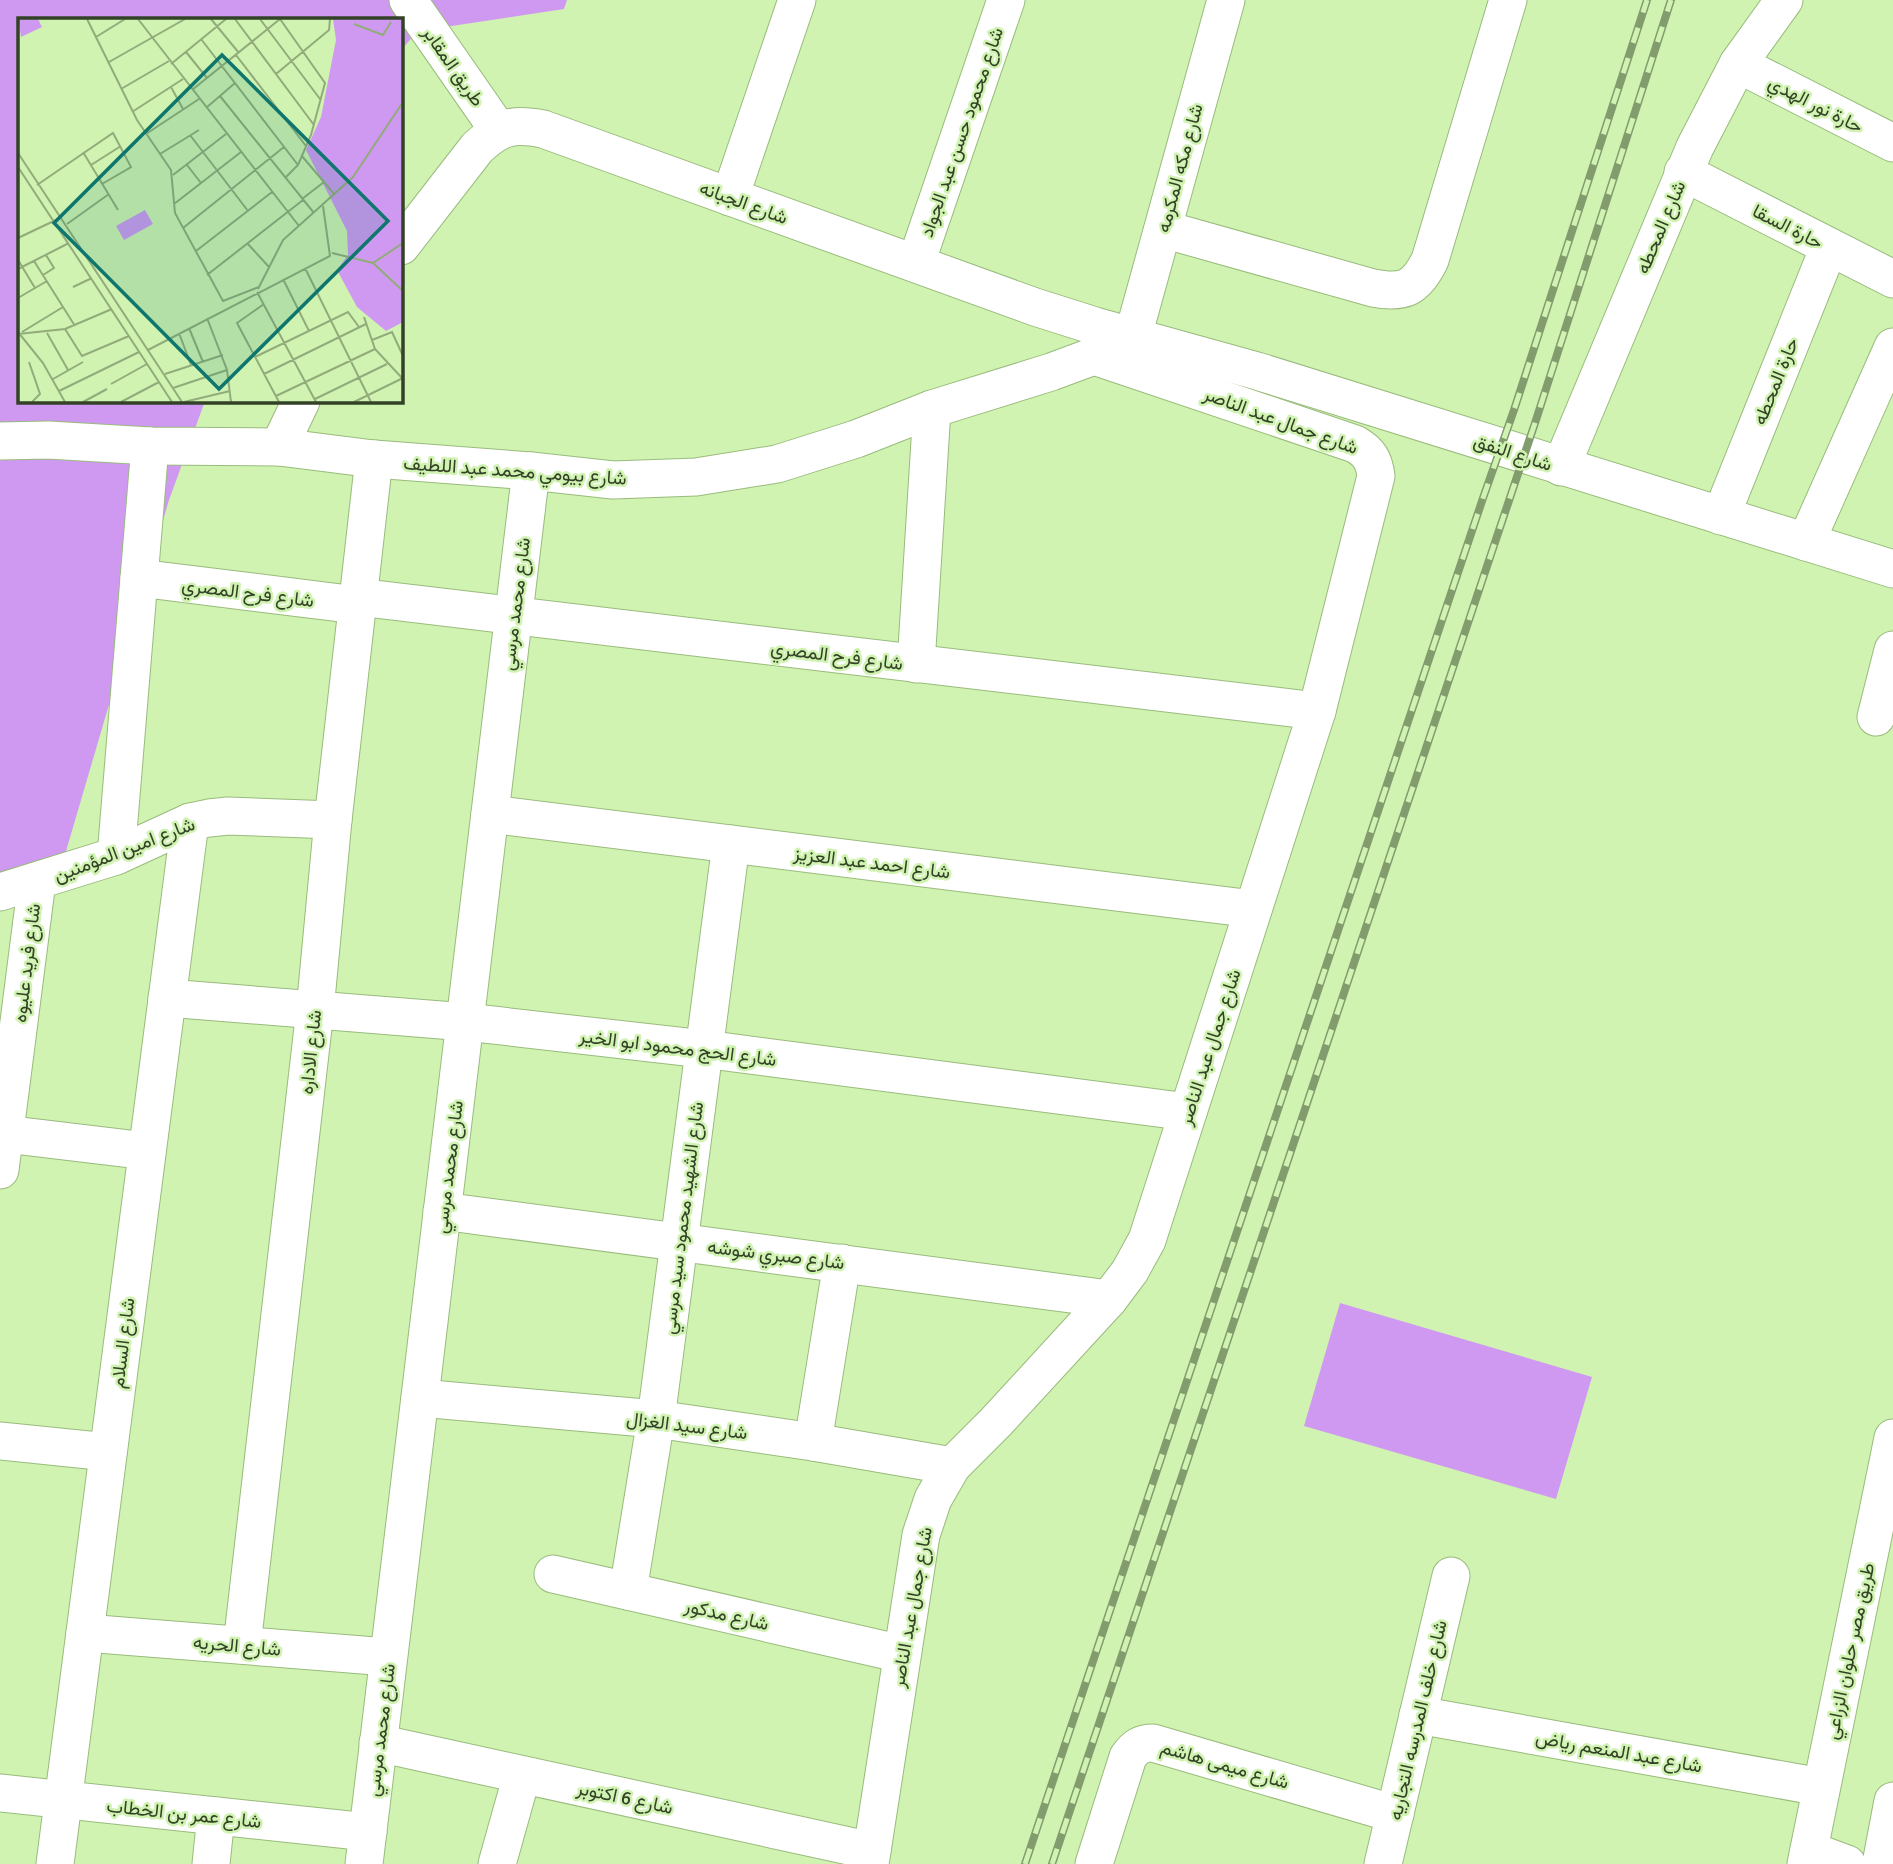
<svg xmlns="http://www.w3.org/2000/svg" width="1893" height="1864" font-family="Signika,Vazirmatn,sans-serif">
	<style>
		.green { fill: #cf99f2 }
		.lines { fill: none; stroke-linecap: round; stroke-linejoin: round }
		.street-casing { stroke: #99bb7c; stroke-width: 39 }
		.street { stroke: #fff; stroke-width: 37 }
		.rail-casing { stroke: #839c6e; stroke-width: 8 }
		.rail { stroke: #d0f3b2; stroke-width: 5; stroke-dasharray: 16; stroke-linecap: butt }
		.labels { text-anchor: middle; stroke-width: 5; stroke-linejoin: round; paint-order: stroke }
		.street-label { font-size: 19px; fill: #334127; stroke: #d0f3b2 }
		.inset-road { fill: none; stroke: #91ac7a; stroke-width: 2 }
		.view { fill: #0f766e; fill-opacity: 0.15; stroke: #0f766e; stroke-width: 3.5 }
		.inset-edge { fill: none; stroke: #334127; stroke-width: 3.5 }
	</style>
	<rect width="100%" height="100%" fill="#d0f3b2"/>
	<g class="green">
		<path d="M0,0H567L564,9L418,31L401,50V19H19V401H205L169,500L64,858L0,882Z"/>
		<path d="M1340,1303L1592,1377L1556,1499L1304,1426Z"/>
	</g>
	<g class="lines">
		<defs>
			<g id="street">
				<path d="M408,0L499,131"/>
				<path d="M1738,64L1893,143"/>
				<path d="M1683,172L1893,279"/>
				<path d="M730,197L797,0"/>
				<path d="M1163,229L1373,288C1405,294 1416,288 1430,260L1508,0"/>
				<path d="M401,246L477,148C499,127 512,123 543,129L1035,307L1095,326L1257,371L1893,569"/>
				<path d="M916,263L1006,0"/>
				<path d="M1133,336L1226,0"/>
				<path d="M0,441L48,440L150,446L279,447L374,459L531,471L613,480L696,477L777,464L856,439L932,409L1051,372L1094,356L1116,345"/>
				<path d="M279,447L301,401"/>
				<path d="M1561,467L1695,147L1738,64L1784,0"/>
				<path d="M1721,516L1829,247"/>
				<path d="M1806,542L1893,347"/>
				<path d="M139,578L357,605"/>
				<path d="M358,597L1317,711"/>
				<path d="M916,664L932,409"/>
				<path d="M1876,717L1893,650"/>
				<path d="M490,814L1253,909"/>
				<path d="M116,856L150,446"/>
				<path d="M0,892L116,856L190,822L209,818L228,816L333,820"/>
				<path d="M167,998L466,1022L704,1049L1188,1112"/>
				<path d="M5,1134L147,1151"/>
				<path d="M0,1170L37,881"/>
				<path d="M442,1211L1109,1299"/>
				<path d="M420,1398L656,1419L813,1442L952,1466"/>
				<path d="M0,1441L108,1452"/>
				<path d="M813,1442L842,1263"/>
				<path d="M553,1574L902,1654"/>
				<path d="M628,1591L656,1419L731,844"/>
				<path d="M85,1633L388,1657"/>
				<path d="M242,1645L315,1010L333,820L374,459"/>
				<path d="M1418,1715L1821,1787"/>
				<path d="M378,1743L872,1851"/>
				<path d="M0,1793L368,1832"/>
				<path d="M1809,1850L1847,1864"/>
				<path d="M55,1864L190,822"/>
				<path d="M211,1864L216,1816"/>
				<path d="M364,1864L531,471"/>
				<path d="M497,1864L522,1775"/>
				<path d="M870,1864L921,1535L933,1499L952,1466L996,1422L1109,1299L1130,1271L1147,1240L1317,711L1376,476C1374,460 1369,452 1355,444L1094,356"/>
				<path d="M1094,1864L1128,1757C1135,1747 1141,1743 1153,1743L1395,1814"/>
				<path d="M1383,1864L1451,1576"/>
				<path d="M1806,1864L1893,1438"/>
				<path d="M1881,1864L1893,1801"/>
			</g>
		</defs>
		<use href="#street" class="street-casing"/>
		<use href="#street" class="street"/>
		<defs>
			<g id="rail">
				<path d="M1025,1864L1483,498L1514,410L1647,0"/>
				<path d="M1052,1864L1536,420L1671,0"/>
			</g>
		</defs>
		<use href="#rail" class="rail-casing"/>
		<use href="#rail" class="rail"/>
	</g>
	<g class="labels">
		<g class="street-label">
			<text transform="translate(454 66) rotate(55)" y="7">طريق المقابر</text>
			<text transform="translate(1816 104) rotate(27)" y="7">حارة نور الهدي</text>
			<text transform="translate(961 132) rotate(-71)" y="7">شارع محمود حسن عبد الجواد</text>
			<text transform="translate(1179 168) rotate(-75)" y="7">شارع مكه المكرمه</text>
			<text transform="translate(744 202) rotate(20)" y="7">شارع الجبانه</text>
			<text transform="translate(1788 226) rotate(27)" y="7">حارة السقا</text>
			<text transform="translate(1660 227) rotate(-67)" y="7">شارع المحطه</text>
			<text transform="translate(1775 381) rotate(-68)" y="7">حارة المحطه</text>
			<text transform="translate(1281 420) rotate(20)" y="7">شارع جمال عبد الناصر</text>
			<text transform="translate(1513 452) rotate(18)" y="7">شارع النفق</text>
			<text transform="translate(515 470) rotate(4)" y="7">شارع بيومي محمد عبد اللطيف</text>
			<text transform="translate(248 592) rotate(7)" y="7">شارع فرح المصري</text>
			<text transform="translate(515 604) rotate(-83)" y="7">شارع محمد مرسي</text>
			<text transform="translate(837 655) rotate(7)" y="7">شارع فرح المصري</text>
			<text transform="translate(124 849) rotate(-21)" y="7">شارع امين المؤمنين</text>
			<text transform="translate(872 862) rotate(7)" y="7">شارع احمد عبد العزيز</text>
			<text transform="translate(26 963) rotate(-83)" y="7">شارع فريد عليوه</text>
			<text transform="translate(678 1047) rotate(7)" y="7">شارع الحج محمود ابو الخير</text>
			<text transform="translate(1209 1047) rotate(-72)" y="7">شارع جمال عبد الناصر</text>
			<text transform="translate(310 1052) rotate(-84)" y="7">شارع الاداره</text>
			<text transform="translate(448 1167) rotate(-83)" y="7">شارع محمد مرسي</text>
			<text transform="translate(682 1218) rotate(-83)" y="7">شارع الشهيد محمود سيد مرسي</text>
			<text transform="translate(776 1254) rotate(7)" y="7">شارع صبري شوشه</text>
			<text transform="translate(122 1343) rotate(-83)" y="7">شارع السلام</text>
			<text transform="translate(687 1425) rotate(7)" y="7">شارع سيد الغزال</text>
			<text transform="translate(911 1607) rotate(-80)" y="7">شارع جمال عبد الناصر</text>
			<text transform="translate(727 1614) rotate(13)" y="7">شارع مدكور</text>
			<text transform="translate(237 1645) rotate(5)" y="7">شارع الحريه</text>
			<text transform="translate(1849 1651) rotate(-78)" y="7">طريق مصر حلوان الزراعي</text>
			<text transform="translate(1417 1720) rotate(-77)" y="7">شارع خلف المدرسه التجاريه</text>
			<text transform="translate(380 1730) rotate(-83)" y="7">شارع محمد مرسي</text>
			<text transform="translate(1619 1751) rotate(10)" y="7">شارع عبد المنعم رياض</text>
			<text transform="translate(1225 1764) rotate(16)" y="7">شارع ميمى هاشم</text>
			<text transform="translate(625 1797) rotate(12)" y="7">شارع 6 اكتوبر</text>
			<text transform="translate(184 1813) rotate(6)" y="7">شارع عمر بن الخطاب</text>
		</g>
	</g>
	<g transform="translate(18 18)">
		<rect width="385" height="385" fill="#d0f3b2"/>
		<path d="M0,1H20L24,9L3,19ZM315,1H385V304L368,313L339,289L319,252L330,237L329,213L288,132L303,99L318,22ZM127,192L135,206L106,222L98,208Z" fill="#cf99f2"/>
		<path class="inset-road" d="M69,1L119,102L153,152L157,195L205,283L241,269M120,1L281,208M193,1L221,35M217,1L296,107M242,1L302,81M262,1L307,65L293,117L280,147L267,160M336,6L365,17L373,4M78,19L107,1M183,21L280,147M168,34L189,60M218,37L288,128M91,44L167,1M153,46L208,1M258,56L311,12L312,1M153,69L165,91M103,71L151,43M174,72L262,1M202,78L296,195M188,90L217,65M114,94L165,61M128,116L181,81M172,117L230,193M65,134L100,192M0,135L164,384M142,136L181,112M283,137L317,177M73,147L103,128M169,147L183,165M0,149L154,384M155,157L208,116M19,167L95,115L113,149L84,166M284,181L306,164M156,186L223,134M49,206L91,176M165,210L266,129M0,220L40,201M229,225L251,249M178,233L254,174M314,235L355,245L385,273M0,242L17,270M16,243L57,308M355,245L385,225M287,250L353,384M0,251L51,225M25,257L36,250L28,237M189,257L285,182M265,261L291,313M55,269L74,260M240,271L265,222L335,159L385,84M239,274L298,384M0,280L29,263M246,286L219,305L261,384M346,299L357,331L384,360M189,300L209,352L213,384M171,310L185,344M47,311L64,338L111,318M0,314L25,345L47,384M4,314L45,289M29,315L50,352M161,315L173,347M0,316L47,311L94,291M354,322L374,314L385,338M130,332L312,238L305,188M237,339L330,294L341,309M11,344L22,376L14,384M147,356L205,337M246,356L348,306M35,361L65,344M93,366L129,346M155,370L209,352M41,373L121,334M258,378L357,331M297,381L369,346M65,384L89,371M103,384L141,364M166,384L212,373M336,384L385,360"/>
		<path class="view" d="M204,37L370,203L201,371L36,205Z"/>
		<rect width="385" height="385" class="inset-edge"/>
	</g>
</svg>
